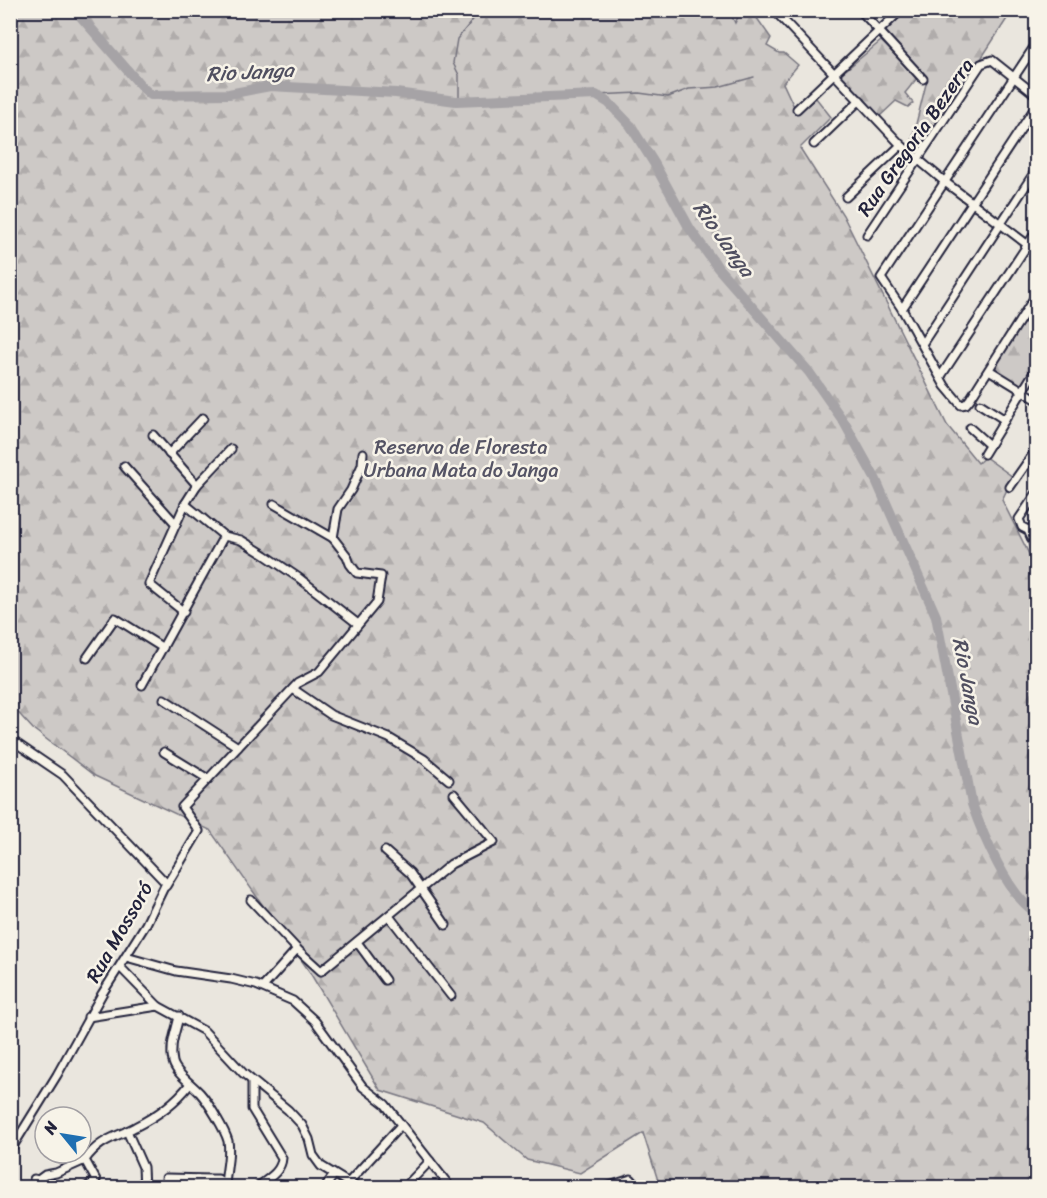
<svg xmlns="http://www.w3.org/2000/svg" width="1047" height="1198" font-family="Sriracha,sans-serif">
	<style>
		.forest { fill: url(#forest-firs); stroke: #787680; stroke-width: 1.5 }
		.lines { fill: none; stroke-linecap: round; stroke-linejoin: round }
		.stream { stroke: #716f7b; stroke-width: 1.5 }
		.river { stroke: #a6a3a6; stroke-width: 10 }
		.minor-casing { stroke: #22223b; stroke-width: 11 }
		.minor { stroke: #f7f3e8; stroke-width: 7 }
		.labels { text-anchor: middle; stroke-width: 5; stroke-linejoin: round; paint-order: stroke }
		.street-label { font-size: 20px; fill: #22223b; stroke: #f7f3e8 }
		.park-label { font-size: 20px; fill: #555465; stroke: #f7f3e8 }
		.water-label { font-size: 21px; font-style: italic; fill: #504f60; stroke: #f7f3e8 }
	</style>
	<defs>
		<pattern id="forest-firs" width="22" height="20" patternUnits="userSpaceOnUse" patternTransform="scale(1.5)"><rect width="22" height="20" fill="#cdc9c6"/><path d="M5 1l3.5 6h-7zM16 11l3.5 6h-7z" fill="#b0acab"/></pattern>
	</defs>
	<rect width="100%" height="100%" fill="#eae6de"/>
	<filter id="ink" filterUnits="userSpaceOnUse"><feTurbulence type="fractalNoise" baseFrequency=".0167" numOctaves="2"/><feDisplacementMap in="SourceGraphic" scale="12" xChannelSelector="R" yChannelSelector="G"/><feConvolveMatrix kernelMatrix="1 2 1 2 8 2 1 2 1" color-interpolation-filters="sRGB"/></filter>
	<g filter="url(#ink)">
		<g class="forest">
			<path d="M729,10L735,23L741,11H752L771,38L767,46L779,53H784L798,65L783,83L797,113L816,98L831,117L800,148L843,215L947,425L978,463L985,457L1013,477L1002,500L1036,568V1187H660L643,1133L580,1173L527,1160L484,1123L380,1090L309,971L210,830L95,776L33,729L11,705V11Z"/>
			<path d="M907,11H941L945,14L946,11H1012L918,156L910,148L927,80L885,31Z"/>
			<path d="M881,41L918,77L905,93L913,103L908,107L896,101L880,116L841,74Z"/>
			<path d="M1036,300V361L1021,385L992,369Z"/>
		</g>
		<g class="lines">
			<g class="stream">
				<path d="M596,95L639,93L668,97L689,89L718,87L754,77"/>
				<path d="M459,101V75L453,63L457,39L481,10"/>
			</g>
			<path class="river" d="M75,10L143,88L151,95L229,94L270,86L396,93L456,101L596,95L609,103L630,125L654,163L690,229L718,268L809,372L844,422L876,480L936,616L972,804C982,833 1009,898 1036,912"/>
			<defs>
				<g id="minor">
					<path d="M774,10L901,145L945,182L1036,251"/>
					<path d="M860,10L923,79"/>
					<path d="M1036,44L881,278L902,309L945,386L961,405L966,404L970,399L1036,295"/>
					<path d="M797,109L901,10"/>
					<path d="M814,144L860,100"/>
					<path d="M846,197L901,145"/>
					<path d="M867,235L981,64L992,60L1036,95"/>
					<path d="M902,309L1036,106"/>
					<path d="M922,344L1036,170"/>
					<path d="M989,370L1036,399"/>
					<path d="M941,376L1036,232"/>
					<path d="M980,404L1005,420"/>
					<path d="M970,428L989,445"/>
					<path d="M153,435L197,485L185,504L149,584L184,612"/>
					<path d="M169,454L203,418"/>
					<path d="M984,454L1036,369"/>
					<path d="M124,466L176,524"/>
					<path d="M197,485L231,449"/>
					<path d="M1010,487L1036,450"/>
					<path d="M1036,494L1019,519L1022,527L1028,530L1033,528L1036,523"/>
					<path d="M185,504L224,536L241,540L265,555L299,578L358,624"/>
					<path d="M274,504L333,538"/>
					<path d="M1028,530L1036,549"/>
					<path d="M87,658L115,618L163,648"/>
					<path d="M142,685L224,536"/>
					<path d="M293,689L331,715L389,738L424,759L449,780"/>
					<path d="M164,699L238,747"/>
					<path d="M10,739L63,775L166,883L146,924L102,994L57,1075L10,1151"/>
					<path d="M164,752L208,779"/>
					<path d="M385,851L410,873L446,925"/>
					<path d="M166,886L199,831L182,807L298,683L319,672L377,602L381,576L357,573L350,564L347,556L333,538L338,509L351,490L362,465L363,453"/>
					<path d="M251,900L297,949"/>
					<path d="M389,916L451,996"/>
					<path d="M357,942L385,980"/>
					<path d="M126,957L176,971L231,979L256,985L293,1001L315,1021L363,1087L385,1104L451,1188"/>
					<path d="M120,967L158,1006"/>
					<path d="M263,987L297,949L321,971L451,864L494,842L454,794"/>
					<path d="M179,1016C176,1032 169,1045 173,1062C176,1074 192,1084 200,1093C208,1102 225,1130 228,1141C231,1155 225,1173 225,1188"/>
					<path d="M88,1017L158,1006L204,1031L243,1073L288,1110L302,1125L309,1139L313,1155L321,1166L357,1188"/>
					<path d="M252,1081V1109L282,1158C281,1173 267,1179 256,1188"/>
					<path d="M127,1131L143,1167L144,1188"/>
					<path d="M166,1178L212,1179H218L225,1184"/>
					<path d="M34,1179L38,1180L45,1175L56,1173L85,1160"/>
					<path d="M348,1183L401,1125"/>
					<path d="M85,1188L93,1183L96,1180L85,1160C100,1139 115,1138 135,1127C155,1117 176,1102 190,1084"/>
					<path d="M324,1188L334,1175"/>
					<path d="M404,1188L430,1161"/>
					<path d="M603,1188L631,1179L639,1188"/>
				</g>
			</defs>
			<use href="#minor" class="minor-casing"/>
			<use href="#minor" class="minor"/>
		</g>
	</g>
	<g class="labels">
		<g class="street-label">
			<text transform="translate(915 137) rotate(-55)" y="7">Rua Gregoria Bezerra</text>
			<text transform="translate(119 932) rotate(-60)" y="7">Rua Mossoró</text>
		</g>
		<g class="park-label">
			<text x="461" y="454">Reserva de Floresta<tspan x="461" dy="23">Urbana Mata do Janga</tspan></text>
		</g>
		<g class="water-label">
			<text transform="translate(250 72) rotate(-3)" y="7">Rio Janga</text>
			<text transform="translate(724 239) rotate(54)" y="7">Rio Janga</text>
			<text transform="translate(968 681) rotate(79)" y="7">Rio Janga</text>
		</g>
	</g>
	<rect width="1047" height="1198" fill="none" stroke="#f7f3e8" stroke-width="36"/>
	<rect x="18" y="18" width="1011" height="1162" fill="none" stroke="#22223b" stroke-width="2" filter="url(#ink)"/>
	<g transform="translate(63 1135) rotate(300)"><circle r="28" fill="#f7f3e8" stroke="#a29fa3" stroke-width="1.5"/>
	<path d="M0-4.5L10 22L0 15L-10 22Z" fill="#1f6fb2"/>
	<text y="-9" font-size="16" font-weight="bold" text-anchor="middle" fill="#22223b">N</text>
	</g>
</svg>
